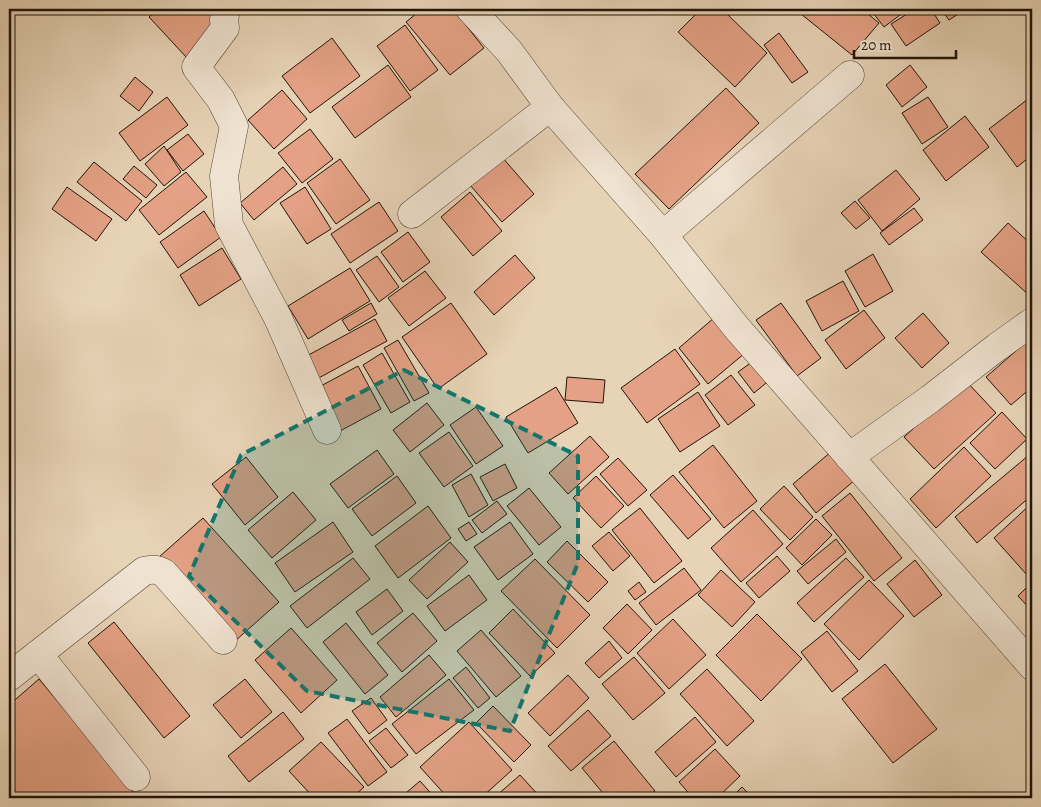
<svg xmlns="http://www.w3.org/2000/svg" width="1041" height="807" font-family="Alegreya,serif">
	<style>
		.building { fill: #e4a185; stroke: #211508 }
		.lines { fill: none; stroke-linecap: round; stroke-linejoin: round }
		.minor-casing { stroke: #524434; stroke-width: 29 }
		.minor { stroke: #efe2d0; stroke-width: 28 }
		.marked { fill: #0f766e; fill-opacity: 0.2; stroke: #0f766e; stroke-width: 4; stroke-dasharray: 10 6; stroke-linejoin: round }
	</style>
	<rect width="100%" height="100%" fill="#e7d3b6"/>
	<filter id="stains"><feTurbulence type="fractalNoise" baseFrequency=".004" numOctaves="4"/><feColorMatrix values="0 0 0 0 .2 0 0 0 0 .09 0 0 0 0 .02 0 0 0 .5 -.17"/></filter>
	<radialGradient id="worn" r=".72"><stop offset=".6" stop-color="#630" stop-opacity="0"/><stop offset="1" stop-color="#630" stop-opacity=".3"/></radialGradient>
	<g class="building">
		<path d="M158,9H206L223,27L188,59L149,17Z"/>
		<path d="M422,9H453L484,48L450,75L406,22Z"/>
		<path d="M701,9H722L767,53L735,87L678,32Z"/>
		<path d="M805,9H862L879,23L852,55L801,14Z"/>
		<path d="M870,9H908L884,27Z"/>
		<path d="M915,9H931L940,23L906,46L891,24Z"/>
		<path d="M941,9H966L949,20Z"/>
		<path d="M405,25L438,70L410,91L377,46Z"/>
		<path d="M779,33L808,72L792,83L764,45Z"/>
		<path d="M332,38L360,76L310,113L282,76Z"/>
		<path d="M388,65L411,97L355,138L332,107Z"/>
		<path d="M910,65L927,87L902,107L886,85Z"/>
		<path d="M135,77L153,92L139,111L120,96Z"/>
		<path d="M726,88L759,123L669,209L635,174Z"/>
		<path d="M282,90L307,119L274,149L248,120Z"/>
		<path d="M1032,96V155L1017,167L989,129Z"/>
		<path d="M167,97L188,125L140,161L119,133Z"/>
		<path d="M928,97L948,127L922,144L902,113Z"/>
		<path d="M965,116L989,147L946,181L923,150Z"/>
		<path d="M310,129L333,159L302,183L278,153Z"/>
		<path d="M188,134L204,154L183,171L167,150Z"/>
		<path d="M164,146L181,172L164,186L145,164Z"/>
		<path d="M502,157L534,194L502,222L470,185Z"/>
		<path d="M340,159L370,200L336,224L307,183Z"/>
		<path d="M94,162L142,201L126,221L77,182Z"/>
		<path d="M134,166L157,185L146,198L123,179Z"/>
		<path d="M283,167L297,184L254,220L240,203Z"/>
		<path d="M896,170L920,199L882,231L858,200Z"/>
		<path d="M186,172L207,197L159,235L139,210Z"/>
		<path d="M67,187L112,219L96,241L52,209Z"/>
		<path d="M305,187L331,229L307,244L280,203Z"/>
		<path d="M470,192L502,231L473,256L441,217Z"/>
		<path d="M855,201L870,218L856,229L841,213Z"/>
		<path d="M379,202L398,231L350,263L331,234Z"/>
		<path d="M914,208L923,220L889,245L880,233Z"/>
		<path d="M204,211L221,237L178,268L160,242Z"/>
		<path d="M1008,223L1032,245V294L1030,296L981,252Z"/>
		<path d="M408,232L430,262L403,282L381,252Z"/>
		<path d="M222,248L241,279L199,306L180,275Z"/>
		<path d="M873,254L893,291L865,307L845,271Z"/>
		<path d="M515,255L535,278L494,315L474,292Z"/>
		<path d="M377,256L399,287L379,302L356,270Z"/>
		<path d="M350,268L370,301L308,339L288,306Z"/>
		<path d="M425,271L446,298L409,326L388,298Z"/>
		<path d="M843,281L859,311L822,331L806,301Z"/>
		<path d="M371,303L377,314L349,331L342,320Z"/>
		<path d="M451,303L487,354L438,389L402,337Z"/>
		<path d="M781,303L821,358L797,376L756,320Z"/>
		<path d="M864,310L885,338L846,369L825,340Z"/>
		<path d="M923,313L949,343L922,368L895,338Z"/>
		<path d="M715,317L745,353L708,384L679,348Z"/>
		<path d="M375,319L387,341L315,380L303,358Z"/>
		<path d="M1032,337V387L1011,405L986,377Z"/>
		<path d="M398,340L429,393L414,401L384,348Z"/>
		<path d="M675,349L700,384L647,423L621,388Z"/>
		<path d="M382,353L410,402L391,413L363,365Z"/>
		<path d="M756,359L771,379L754,393L738,372Z"/>
		<path d="M358,366L381,409L340,431L317,388Z"/>
		<path d="M731,375L755,405L728,425L705,395Z"/>
		<path d="M567,377L605,380L603,403L565,400Z"/>
		<path d="M966,381L996,413L934,469L904,437Z"/>
		<path d="M556,387L578,423L528,453L506,417Z"/>
		<path d="M698,392L720,426L680,452L658,419Z"/>
		<path d="M427,403L444,425L410,452L393,430Z"/>
		<path d="M476,407L503,446L476,464L450,425Z"/>
		<path d="M1002,412L1027,439L995,469L970,443Z"/>
		<path d="M449,432L473,466L444,487L419,453Z"/>
		<path d="M590,436L609,457L568,494L549,473Z"/>
		<path d="M713,445L757,501L724,528L679,472Z"/>
		<path d="M964,447L991,476L936,528L910,499Z"/>
		<path d="M377,450L394,474L348,508L330,484Z"/>
		<path d="M832,451L855,480L816,513L793,484Z"/>
		<path d="M1029,455L1032,459V495L977,543L955,517Z"/>
		<path d="M246,457L278,497L245,525L212,484Z"/>
		<path d="M618,458L647,490L628,506L600,474Z"/>
		<path d="M505,464L517,488L493,501L480,477Z"/>
		<path d="M471,474L488,505L469,517L452,485Z"/>
		<path d="M673,475L711,519L688,539L650,495Z"/>
		<path d="M397,476L416,503L372,536L352,509Z"/>
		<path d="M596,476L624,506L601,528L573,498Z"/>
		<path d="M784,486L813,517L790,540L760,509Z"/>
		<path d="M529,488L561,527L539,545L507,506Z"/>
		<path d="M293,492L316,520L272,558L248,530Z"/>
		<path d="M850,493L902,558L874,581L822,516Z"/>
		<path d="M497,501L507,514L482,533L472,520Z"/>
		<path d="M1032,503V571L1027,575L994,538Z"/>
		<path d="M428,506L451,538L398,578L375,546Z"/>
		<path d="M640,508L682,561L654,583L612,530Z"/>
		<path d="M753,510L783,544L741,582L711,548Z"/>
		<path d="M203,518L279,602L235,641L159,557Z"/>
		<path d="M816,519L832,535L802,565L786,548Z"/>
		<path d="M333,522L353,552L295,592L275,563Z"/>
		<path d="M469,522L477,534L466,541L458,529Z"/>
		<path d="M510,522L533,554L498,580L474,547Z"/>
		<path d="M609,532L630,556L613,571L592,546Z"/>
		<path d="M836,539L846,552L808,584L797,571Z"/>
		<path d="M567,541L608,582L588,602L547,562Z"/>
		<path d="M450,542L468,562L427,599L409,580Z"/>
		<path d="M777,556L790,571L759,598L746,583Z"/>
		<path d="M353,558L370,579L307,628L290,606Z"/>
		<path d="M846,558L864,577L814,622L797,603Z"/>
		<path d="M535,559L590,615L557,648L501,591Z"/>
		<path d="M915,560L942,595L914,617L887,584Z"/>
		<path d="M684,568L701,590L656,625L639,603Z"/>
		<path d="M721,570L755,602L732,627L698,595Z"/>
		<path d="M469,575L487,600L445,631L427,606Z"/>
		<path d="M869,580L904,616L859,660L824,624Z"/>
		<path d="M639,582L646,592L635,600L628,591Z"/>
		<path d="M1032,582V611L1018,596Z"/>
		<path d="M387,589L403,611L372,635L356,612Z"/>
		<path d="M627,604L652,630L628,654L603,628Z"/>
		<path d="M513,609L555,653L530,676L489,633Z"/>
		<path d="M413,613L437,641L402,672L377,643Z"/>
		<path d="M757,614L802,659L761,701L716,655Z"/>
		<path d="M673,619L706,655L669,689L637,653Z"/>
		<path d="M114,622L190,716L164,738L88,643Z"/>
		<path d="M346,623L388,675L365,694L323,642Z"/>
		<path d="M291,628L337,680L301,713L255,660Z"/>
		<path d="M481,630L521,676L496,697L457,651Z"/>
		<path d="M827,631L858,671L832,692L801,652Z"/>
		<path d="M609,641L622,658L599,678L585,663Z"/>
		<path d="M429,655L446,675L396,717L380,697Z"/>
		<path d="M634,657L665,693L633,720L602,684Z"/>
		<path d="M885,664L937,729L893,763L842,699Z"/>
		<path d="M466,667L490,698L478,708L453,678Z"/>
		<path d="M707,669L754,721L727,746L680,694Z"/>
		<path d="M568,675L589,698L550,736L528,713Z"/>
		<path d="M39,679L134,793L128,798H9V705Z"/>
		<path d="M245,679L272,712L241,738L213,705Z"/>
		<path d="M449,679L474,710L416,754L392,724Z"/>
		<path d="M371,698L387,720L369,734L352,711Z"/>
		<path d="M493,706L531,745L514,762L476,723Z"/>
		<path d="M588,710L611,736L571,771L548,746Z"/>
		<path d="M283,712L304,739L249,782L228,756Z"/>
		<path d="M695,717L716,742L676,777L655,752Z"/>
		<path d="M347,719L387,772L368,786L328,733Z"/>
		<path d="M469,722L512,770L481,798H448L420,767Z"/>
		<path d="M386,728L408,755L391,768L369,741Z"/>
		<path d="M614,741L655,791L646,798H607L582,768Z"/>
		<path d="M321,742L364,787L352,798H314L289,771Z"/>
		<path d="M715,749L740,776L717,798H693L679,782Z"/>
		<path d="M520,775L541,798H498L496,796Z"/>
		<path d="M420,781L435,798H400Z"/>
		<path d="M742,787L753,798H731Z"/>
	</g>
	<g class="lines">
		<defs>
			<g id="minor">
				<path d="M226,9L224,20L225,28L196,67L221,100L234,126L224,176L229,225L278,318L327,430"/>
				<path d="M470,9L509,51L550,107L663,235L736,327L1032,666"/>
				<path d="M412,214L550,107"/>
				<path d="M663,235L850,75"/>
				<path d="M849,457L930,399L997,347L1032,322"/>
				<path d="M38,654L136,777"/>
				<path d="M9,677L144,571C151,569 158,569 164,573L223,640"/>
			</g>
		</defs>
		<use href="#minor" class="minor-casing"/>
		<use href="#minor" class="minor"/>
	</g>
	<path class="marked" d="M404,370L578,456V563L510,731L307,691L189,576L241,455Z"/>
	<rect width="1041" height="807" fill="none" stroke="#e7d3b6" stroke-width="30"/>
	<rect x="10" y="10" width="1021" height="787" fill="none" stroke="#211508" stroke-width="2.5"/>
	<rect x="15" y="15" width="1011" height="777" fill="none" stroke="#211508"/>
	<path d="M854 50v8h102v-8" fill="none" stroke="#211508" stroke-width="2.5"/>
	<text x="861" y="50" font-size="15" fill="#211508" stroke="#efe2d0" stroke-width="4" paint-order="stroke">20 m</text>
	<rect width="100%" height="100%" filter="url(#stains)"/>
	<rect width="100%" height="100%" fill="url(#worn)"/>
</svg>
